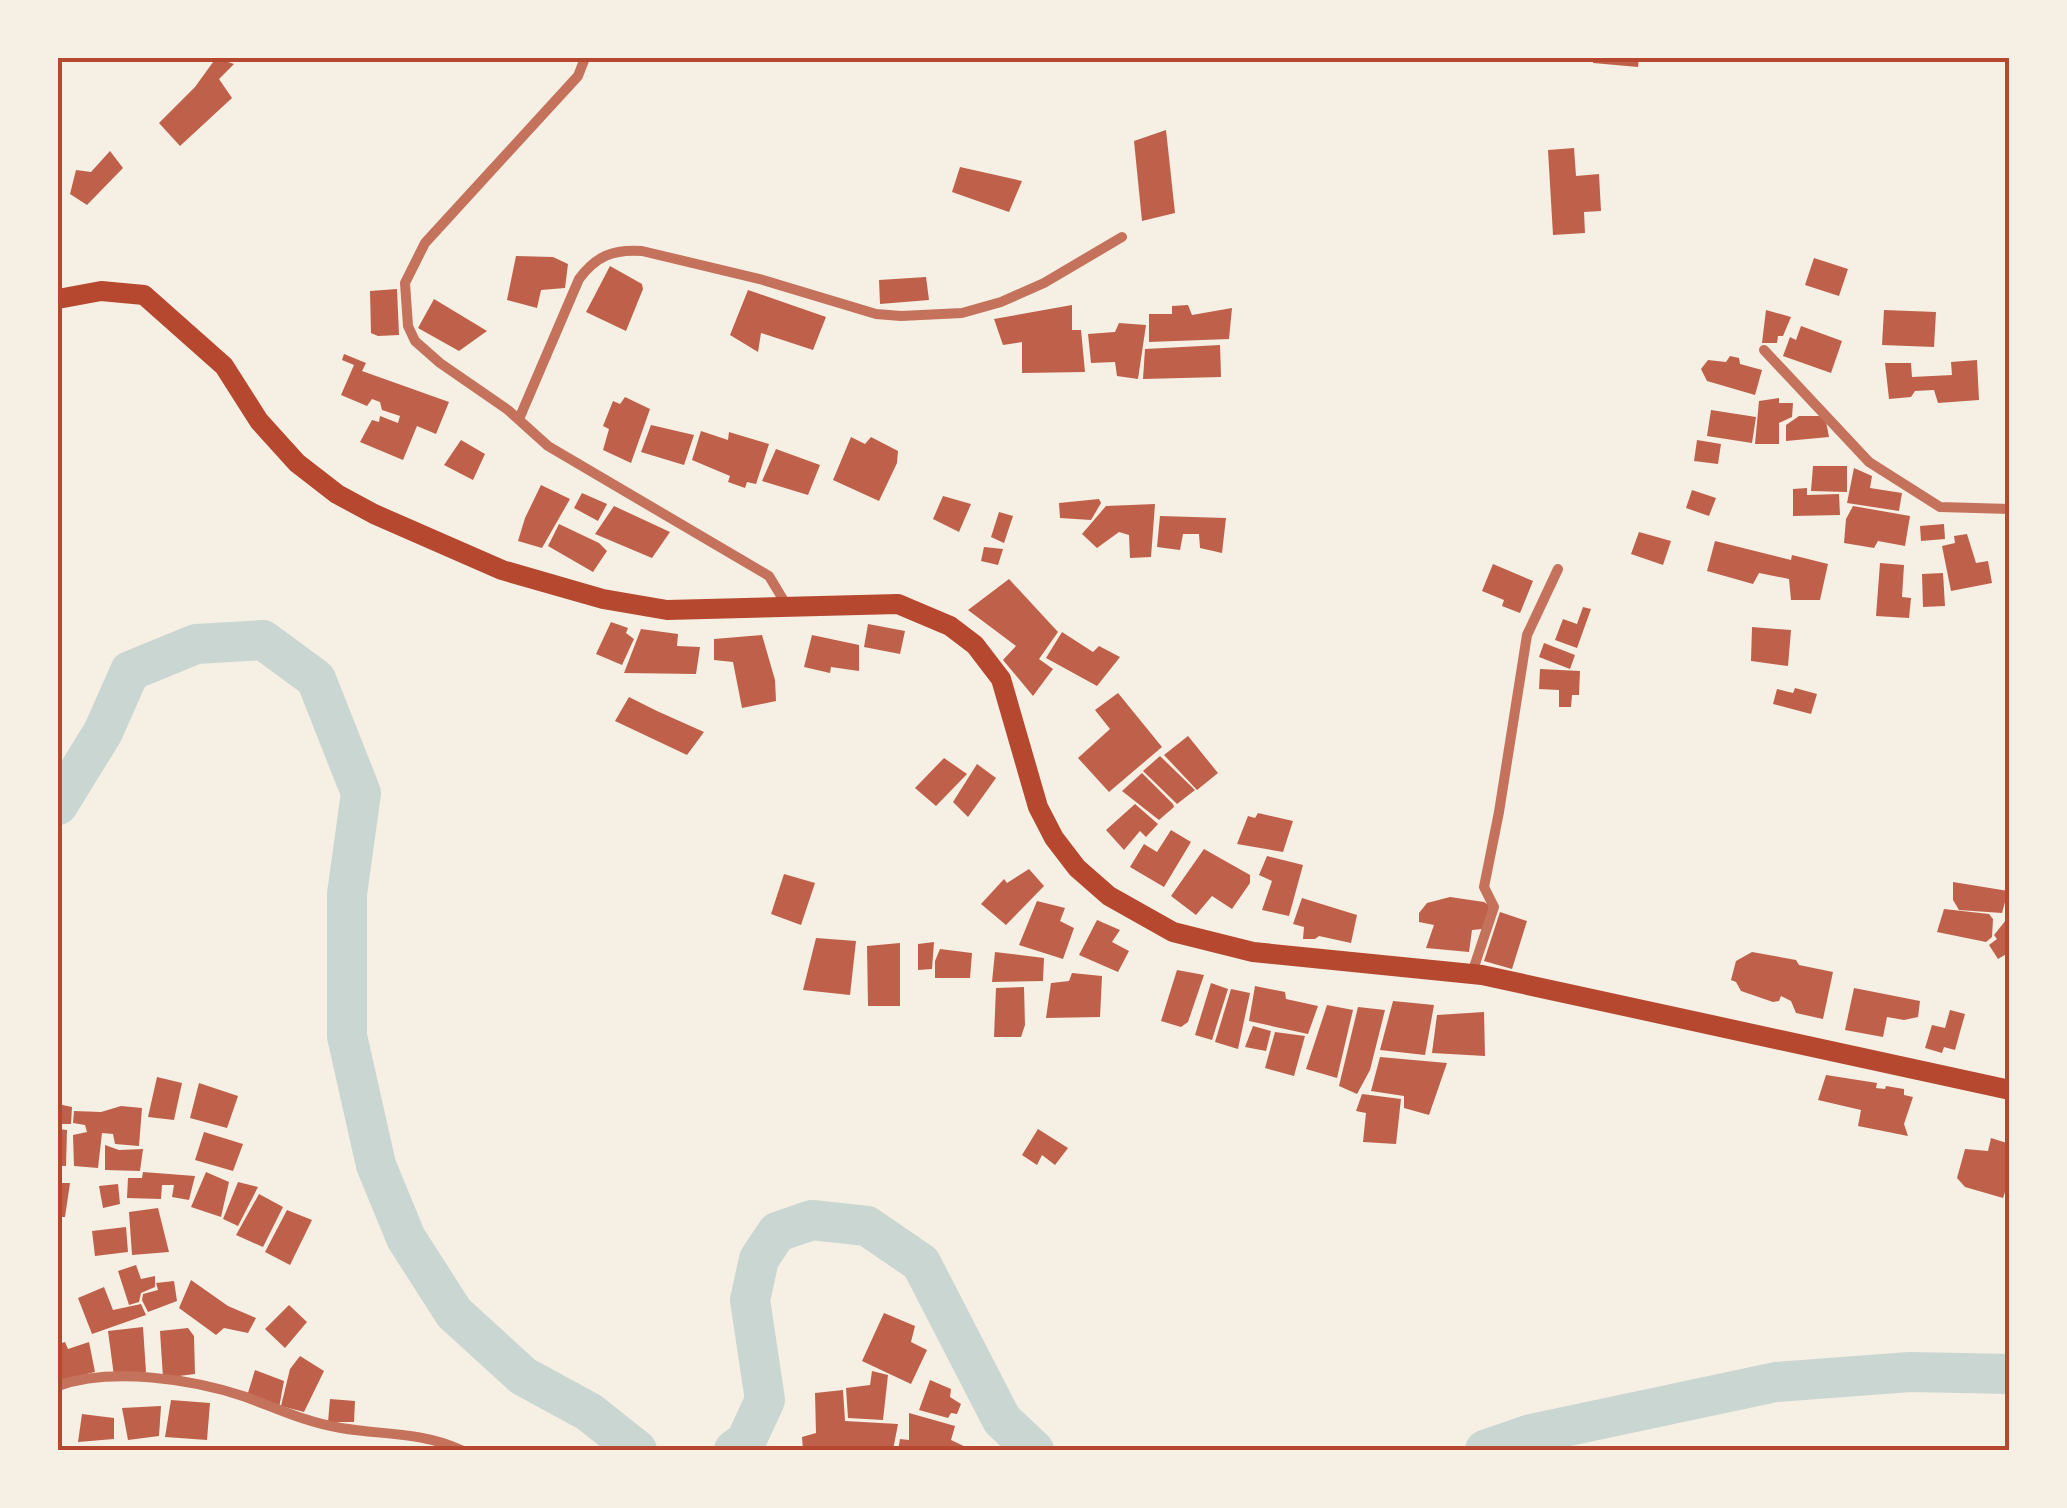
<svg xmlns="http://www.w3.org/2000/svg" width="2067" height="1508" font-family="Raleway,sans-serif">
	<style>
		.lines { fill: none; stroke-linecap: round; stroke-linejoin: round }
		.river { stroke: #c9d6d2; stroke-width: 40 }
		.building { fill: #bf614a }
		.minor { stroke: #c5725c; stroke-width: 10 }
		.trunk { stroke: #b5482f; stroke-width: 20 }
		.neatline { fill: none; stroke: #b5482f; stroke-width: 4 }
	</style>
	<rect width="100%" height="100%" fill="#f6efe4"/>
	<g class="lines">
		<g class="river">
			<path d="M58,805L103,732L130,671L196,644L263,640L316,679L361,793L347,894V1036L376,1165L406,1238L454,1313L523,1376L589,1412L637,1450"/>
			<path d="M734,1450L746,1441L765,1400L750,1300L759,1259L777,1232L812,1220L867,1226L921,1263L1002,1420L1034,1450"/>
			<path d="M1485,1450L1531,1434L1776,1382L1910,1372L2010,1374"/>
		</g>
	</g>
	<g class="building">
		<path d="M216,58L234,64L219,79L232,98L180,146L159,123L195,87Z"/>
		<path d="M1593,58H1639L1638,67L1593,63Z"/>
		<path d="M1166,130L1175,213L1142,221L1134,141Z"/>
		<path d="M1574,148L1576,176L1599,174L1601,211L1584,212L1585,233L1553,235L1548,150Z"/>
		<path d="M110,151L123,168L87,205L70,194L76,170L91,172Z"/>
		<path d="M960,167L1022,181L1009,212L952,192Z"/>
		<path d="M516,256L553,257L568,264L565,288L541,290L537,308L507,300Z"/>
		<path d="M1814,258L1848,269L1839,296L1805,285Z"/>
		<path d="M610,266L642,284L643,289L626,331L586,312Z"/>
		<path d="M926,277L929,300L880,304L879,280Z"/>
		<path d="M397,289L399,335L378,336L371,333L370,291Z"/>
		<path d="M748,290L826,317L813,350L761,333L758,352L730,335Z"/>
		<path d="M434,299L487,331L459,351L418,328Z"/>
		<path d="M1072,305V330H1081L1085,372L1022,373V342L1003,345L994,319Z"/>
		<path d="M1188,305L1192,315L1232,308L1229,339L1149,342V314H1172V306Z"/>
		<path d="M1766,310L1791,317L1783,336H1778L1777,343H1762Z"/>
		<path d="M1884,310L1936,312L1934,347L1882,345Z"/>
		<path d="M1119,323L1146,325L1138,379L1117,376L1115,362L1091,363L1088,334L1115,332Z"/>
		<path d="M1801,326L1842,341L1831,373L1783,356L1790,337L1796,340Z"/>
		<path d="M1220,345L1221,377L1143,379L1145,349Z"/>
		<path d="M344,354L366,363L362,371L449,402L436,434L417,426L403,460L360,442L372,420L379,422L380,416L398,423L400,416L382,410L380,402L372,399L367,406L341,395L354,365L342,360Z"/>
		<path d="M1730,356L1739,358L1740,364L1762,370L1755,395L1707,381L1701,369L1708,360L1726,362Z"/>
		<path d="M1977,360L1979,400L1938,403L1934,390L1915,391L1911,397L1889,399L1885,363H1911L1912,377L1952,375L1951,362Z"/>
		<path d="M625,397L650,409L631,463L603,450L609,429L603,426L613,401L620,404Z"/>
		<path d="M1779,398V403H1793L1792,417L1779,423V444H1755L1759,401Z"/>
		<path d="M1711,410L1756,417L1752,443L1707,436Z"/>
		<path d="M1799,416H1825L1829,437L1786,441V425Z"/>
		<path d="M651,425L694,435L684,465L641,452Z"/>
		<path d="M701,431L728,440L729,432L769,444L756,484L747,482L745,488L728,482L730,476L692,460Z"/>
		<path d="M851,437L865,444L871,437L898,451L897,463L879,501L833,480Z"/>
		<path d="M461,440L485,454L473,480L444,465Z"/>
		<path d="M1697,440L1721,444L1718,464L1694,461Z"/>
		<path d="M776,449L820,465L808,495L762,481Z"/>
		<path d="M1813,466H1847V492L1811,491Z"/>
		<path d="M1854,468L1872,476L1870,488L1902,493L1899,511L1847,503Z"/>
		<path d="M541,485L570,499L542,548L518,541L525,518Z"/>
		<path d="M1807,488V495L1839,494L1840,515L1793,516V489Z"/>
		<path d="M1692,490L1716,498L1709,516L1686,508Z"/>
		<path d="M582,493L607,504L598,521L574,508Z"/>
		<path d="M943,496L971,504L959,532L933,519Z"/>
		<path d="M1099,499L1101,503L1091,520L1060,518L1059,503Z"/>
		<path d="M1155,504L1151,557L1130,558L1129,535L1119,532L1097,548L1082,534L1106,506Z"/>
		<path d="M614,506L670,532L652,558L595,534Z"/>
		<path d="M1853,506L1910,516L1905,546L1878,541L1874,548L1844,543L1846,519Z"/>
		<path d="M999,512L1013,516L1004,543L991,537Z"/>
		<path d="M1160,516L1226,518L1222,553L1200,548L1199,534H1183L1180,550L1157,547Z"/>
		<path d="M559,524L599,543L607,551L593,572L548,546Z"/>
		<path d="M1944,524L1945,539L1921,541L1920,526Z"/>
		<path d="M1639,532L1671,541L1663,565L1631,554Z"/>
		<path d="M1967,534L1976,563L1988,561L1992,583L1951,591L1942,546L1955,543L1954,536Z"/>
		<path d="M1715,541L1791,560L1792,555L1828,564L1820,600H1791L1789,579L1759,573L1753,584L1707,571Z"/>
		<path d="M984,547L1003,549L998,565L981,561Z"/>
		<path d="M1880,563L1904,565L1902,597L1911,598L1909,618L1876,616Z"/>
		<path d="M1493,564L1533,581L1520,613L1502,606L1504,600L1482,591Z"/>
		<path d="M1943,573L1945,606L1923,607L1922,574Z"/>
		<path d="M1009,579L1058,632L1039,659L1053,669L1033,696L1003,660L1016,646L968,610Z"/>
		<path d="M1583,607L1591,609L1577,648L1555,640L1563,619L1577,624Z"/>
		<path d="M611,622L628,628L626,633L634,639L622,665L596,654Z"/>
		<path d="M868,624L905,631L900,654L864,647Z"/>
		<path d="M1752,627L1791,630L1788,666L1751,661Z"/>
		<path d="M641,629L678,634L677,646L700,647L696,674L624,673Z"/>
		<path d="M1062,632L1093,652L1099,646L1120,657L1097,686L1046,658Z"/>
		<path d="M762,635L775,680L776,701L742,708L733,662L714,660V639Z"/>
		<path d="M812,635L859,645V671L831,667L830,673L804,667Z"/>
		<path d="M1544,643L1575,655L1570,669L1539,657Z"/>
		<path d="M1540,669L1580,671L1579,695H1572L1571,707H1559V690L1539,689Z"/>
		<path d="M1795,688L1817,694L1811,714L1773,704L1777,689L1793,693Z"/>
		<path d="M1118,693L1162,747L1109,792L1078,758L1110,729L1095,710Z"/>
		<path d="M629,697L657,711L704,732L687,755L615,721Z"/>
		<path d="M1188,736L1218,773L1197,790L1164,755Z"/>
		<path d="M1160,756L1195,790L1177,804L1143,771Z"/>
		<path d="M944,758L967,774L936,806L915,788Z"/>
		<path d="M977,764L996,778L968,817L953,802Z"/>
		<path d="M1142,773L1173,804L1174,807L1159,820L1122,791Z"/>
		<path d="M1135,804L1158,824L1146,837L1140,831L1124,850L1106,830Z"/>
		<path d="M1258,813L1293,821L1283,852L1237,844L1248,816L1255,818Z"/>
		<path d="M1171,830L1191,842L1164,887L1130,867L1144,844L1157,852Z"/>
		<path d="M1204,849L1250,875V883L1232,909L1212,896L1196,915L1171,896Z"/>
		<path d="M1267,856L1303,865L1289,916L1262,910L1272,881L1259,875Z"/>
		<path d="M1029,869L1044,886L1006,925L981,904L1004,879L1007,883Z"/>
		<path d="M784,874L815,883L801,925L771,914Z"/>
		<path d="M1953,882L2008,891L2002,913L1959,910L1953,900Z"/>
		<path d="M1450,897L1484,902L1490,906L1482,929L1472,930L1469,952L1426,948L1434,925L1419,922V913L1427,903Z"/>
		<path d="M1302,898L1357,915L1351,943L1319,936L1315,939H1303L1304,927L1293,924Z"/>
		<path d="M1037,901L1065,908L1060,921L1074,928L1063,959L1019,945Z"/>
		<path d="M1944,909L1989,914L1993,919L1992,937L1986,942L1937,932Z"/>
		<path d="M1500,912L1527,921L1512,969L1484,961Z"/>
		<path d="M2010,915V952L1998,959L1989,945L1997,939L1994,935Z"/>
		<path d="M1097,920L1120,930L1112,942L1129,951L1118,972L1079,955Z"/>
		<path d="M816,938L856,941L850,995L803,990Z"/>
		<path d="M934,942L932,969L918,970V944Z"/>
		<path d="M900,943V1006H868L867,946Z"/>
		<path d="M940,949L972,953L970,978H935V961Z"/>
		<path d="M995,952L1044,958L1043,981L992,982Z"/>
		<path d="M1752,952L1796,960L1799,965L1833,972L1823,1019L1796,1013L1791,1001L1781,996L1779,1001L1773,1002L1741,991L1736,982L1731,980L1736,961Z"/>
		<path d="M1177,970L1204,975L1188,1022L1181,1027L1161,1021Z"/>
		<path d="M1072,973L1102,976L1100,1017L1046,1018L1051,983L1069,981Z"/>
		<path d="M1211,983L1228,989L1212,1040L1195,1035Z"/>
		<path d="M1255,986L1285,992L1286,999L1318,1006L1308,1034L1249,1021Z"/>
		<path d="M1024,987L1025,1025L1021,1037H994L996,988Z"/>
		<path d="M1854,988L1920,1001L1918,1017L1904,1020L1887,1017L1883,1037L1845,1030Z"/>
		<path d="M1231,989L1250,993L1238,1049L1215,1042Z"/>
		<path d="M1393,1001L1434,1005L1425,1055L1380,1050Z"/>
		<path d="M1327,1005L1353,1010L1337,1078L1306,1069Z"/>
		<path d="M1358,1007L1385,1010L1370,1070L1357,1094L1339,1086Z"/>
		<path d="M1950,1010L1965,1014L1955,1050L1944,1047L1942,1053L1925,1048L1932,1025L1945,1028Z"/>
		<path d="M1484,1012L1485,1056L1432,1053L1437,1015Z"/>
		<path d="M1253,1026L1271,1031L1266,1051L1245,1047Z"/>
		<path d="M1275,1032L1305,1036L1294,1076L1265,1068Z"/>
		<path d="M1380,1057L1447,1063L1429,1115L1404,1108V1096L1371,1091Z"/>
		<path d="M1826,1075L1877,1083L1876,1088L1885,1089L1886,1086L1904,1089V1095L1913,1097L1904,1124L1908,1136L1858,1126L1861,1110L1818,1100Z"/>
		<path d="M157,1077L182,1083L174,1120L148,1117Z"/>
		<path d="M199,1083L238,1096L227,1128L190,1118Z"/>
		<path d="M1362,1094L1401,1099L1396,1144L1363,1142L1366,1113L1356,1111Z"/>
		<path d="M58,1104L72,1107L71,1124H58Z"/>
		<path d="M121,1106L142,1108L139,1146L115,1144L113,1134L102,1133L98,1168L74,1166L73,1135L87,1132L85,1125L73,1123L74,1111L101,1112Z"/>
		<path d="M58,1129L67,1130L66,1166H58Z"/>
		<path d="M1038,1129L1068,1148L1055,1165L1042,1155L1037,1165L1022,1155Z"/>
		<path d="M204,1132L243,1144L233,1171L195,1160Z"/>
		<path d="M1991,1138L2010,1144V1177L2003,1198L1965,1187L1957,1178L1965,1149L1988,1151Z"/>
		<path d="M105,1145L119,1150L143,1149L140,1171L105,1170Z"/>
		<path d="M143,1172L195,1176L189,1200L172,1197L174,1185H162L161,1199L127,1198L128,1178H142Z"/>
		<path d="M206,1172L229,1182L221,1217L191,1207Z"/>
		<path d="M238,1182L258,1187L238,1226L223,1219Z"/>
		<path d="M58,1183H70L65,1217H58Z"/>
		<path d="M118,1184L120,1204L103,1208L99,1186Z"/>
		<path d="M259,1194L283,1207L263,1247L236,1235Z"/>
		<path d="M158,1208L169,1252L132,1255L129,1212Z"/>
		<path d="M287,1210L312,1220L290,1265L265,1252Z"/>
		<path d="M126,1227L128,1252L95,1256L92,1231Z"/>
		<path d="M136,1265L141,1279L155,1276V1287L141,1293L139,1302L129,1305L118,1271Z"/>
		<path d="M191,1280L228,1306L256,1318L248,1333L224,1328L216,1335L179,1308Z"/>
		<path d="M174,1281L177,1301L148,1312L142,1300L143,1294L158,1290L156,1283Z"/>
		<path d="M104,1287L113,1310L141,1304L146,1315L92,1334L78,1298Z"/>
		<path d="M289,1305L307,1322L285,1348L265,1329Z"/>
		<path d="M884,1313L915,1326L911,1342L927,1350L911,1384L862,1361Z"/>
		<path d="M143,1327L146,1372L114,1376L108,1331Z"/>
		<path d="M188,1328L194,1336L195,1374L163,1378L160,1331Z"/>
		<path d="M65,1342L68,1349L89,1342L95,1372L58,1381V1344Z"/>
		<path d="M300,1356L324,1371L304,1412L281,1406L290,1369Z"/>
		<path d="M255,1370L284,1381L279,1408L247,1396Z"/>
		<path d="M872,1371L888,1375L883,1420L848,1418L846,1388L870,1385Z"/>
		<path d="M930,1380L951,1389L950,1397L961,1404L957,1414L951,1413L948,1418L919,1410Z"/>
		<path d="M843,1390L845,1421L898,1424L893,1450H803L802,1437L816,1433L815,1393Z"/>
		<path d="M330,1399L355,1401L354,1422H328Z"/>
		<path d="M171,1400L210,1403L207,1440L165,1437Z"/>
		<path d="M161,1406L159,1436L128,1440L122,1408Z"/>
		<path d="M909,1413L955,1426L951,1440L972,1450H898L900,1439L909,1440Z"/>
		<path d="M82,1414L114,1418V1439L78,1442Z"/>
	</g>
	<g class="lines">
		<g class="minor">
			<path d="M585,58L578,76L425,243L405,283L408,326L415,341L440,363L508,410L548,446L769,576L787,606"/>
			<path d="M1764,350L1869,462L1940,507L2010,509"/>
			<path d="M519,419L579,279C596,256 613,249 642,251L763,280L876,314L901,316L962,313L1001,302L1044,283L1122,237"/>
			<path d="M1472,973L1494,907L1484,887L1499,812L1527,635L1558,569"/>
			<path d="M58,1386C111,1367 193,1379 246,1397C278,1409 308,1423 341,1428C383,1435 422,1432 461,1450"/>
		</g>
		<path class="trunk" d="M58,299L101,291L144,295L224,366L259,421L297,463L337,494L374,514L502,570L603,599L667,610L898,604L950,626L975,645L1001,679L1038,807L1054,838L1077,868L1109,896L1173,932L1253,952L1482,975L2010,1090"/>
	</g>
	<rect width="2067" height="1508" fill="none" stroke="#f6efe4" stroke-width="120"/>
	<rect x="60" y="60" width="1947" height="1388" class="neatline"/>
</svg>
